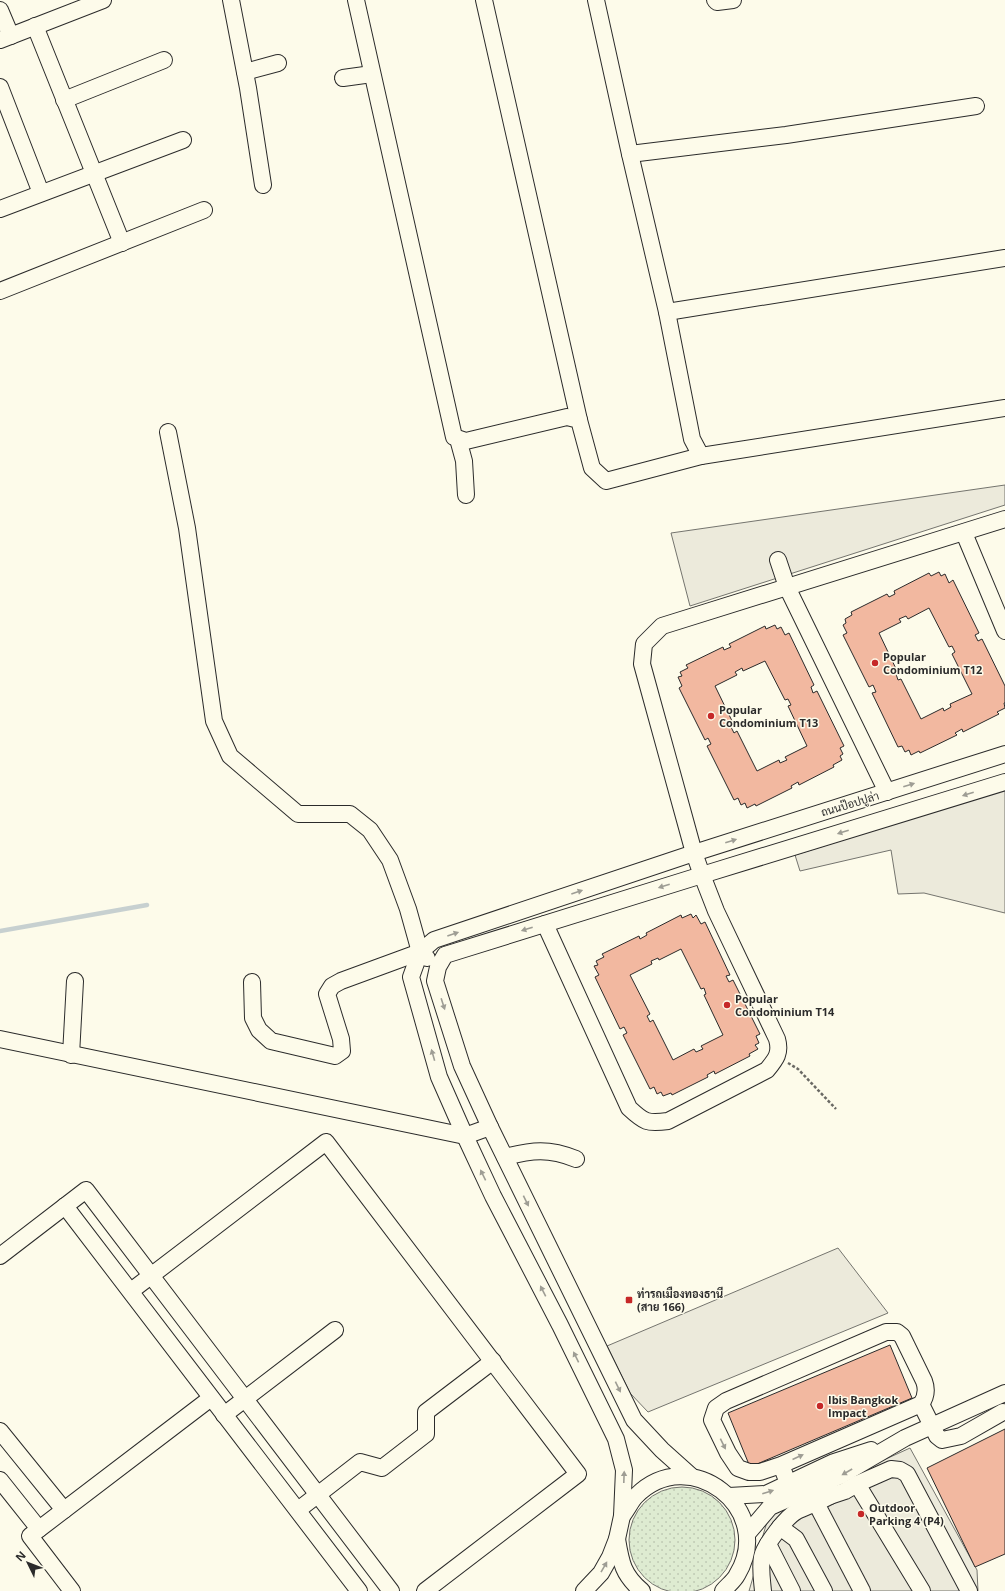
<svg xmlns="http://www.w3.org/2000/svg" width="1005" height="1591" font-family="'Open Sans',Sarabun,sans-serif">
	<style>
		.grass { fill: url(#grass-dots); stroke: #74746e }
		.parking { fill: #eceadb; stroke: #74746e }
		.lines { fill: none; stroke-linecap: round; stroke-linejoin: round }
		.stream { stroke: #c7d0d0; stroke-width: 4.5 }
		.building { fill: #f2b8a0; stroke: #2b2b2b; fill-rule: evenodd }
		.minor-casing { stroke: #2b2b2b; stroke-width: 18 }
		.path { stroke: #6a6964; stroke-width: 2.5; stroke-dasharray: 3 2; stroke-linecap: butt }
		.minor { stroke: #fdfbea; stroke-width: 16 }
		.oneway { fill: #9e9d94 }
		.poi-dot { fill: #c62828; stroke: #fdfbea; stroke-width: 1.5 }
		.labels { text-anchor: middle; stroke-width: 3; stroke-linejoin: round; paint-order: stroke }
		.poi-label { font-size: 11px; font-weight: bold; fill: #2b2b2b; stroke: #fdfbea; text-anchor: start }
		.street-label { font-size: 11px; fill: #2b2b2b; stroke: #fdfbea }
	</style>
	<defs>
		<pattern id="grass-dots" width="8" height="8" patternUnits="userSpaceOnUse"><rect width="8" height="8" fill="#deebd1"/><path d="M2 2h.1M6 6h.1" fill="none" stroke="#bfcab4" stroke-width="1.8" stroke-linecap="round"/></pattern>
	</defs>
	<rect width="100%" height="100%" fill="#fdfbea"/>
	<circle class="grass" cx="682" cy="1540" r="53"/>
	<g class="parking">
		<path d="M1005,485V505L690,606L671,533Z"/>
		<path d="M1005,789V913L924,893L898,894L891,850L800,871L795,855Z"/>
		<path d="M838,1248L888,1313L648,1412L630,1393L607,1346Z"/>
		<path d="M910,1448L977,1570L978,1591H749L756,1567L761,1542L767,1522L783,1506Z"/>
	</g>
	<g class="lines">
		<path class="stream" d="M0,931L147,905"/>
	</g>
	<g class="building">
		<path d="M939,572L941,576L945,574L949,583L953,580L979,633L975,635L978,641L982,639L1005,686V703H1004L1005,708L997,712L999,714L963,732L962,729L955,733L957,735L920,753L919,751L911,755L909,750L905,752L902,746L898,747L872,693L876,692L873,685L869,687L843,635L847,633L843,625L846,623L845,619L852,615L851,612L887,594L889,597L895,594L894,591L929,573L931,576ZM929,608L949,647L952,646L955,652L952,654L972,694L950,704L951,707L944,711L943,708L921,719L901,679L898,680L896,674L898,673L879,633L901,622L899,619L906,616L908,619Z"/>
		<path d="M775,625L777,629L781,627L785,635L789,633L814,685L811,687L813,693L817,691L844,746L840,748L843,754L840,756L842,760L833,765L834,767L799,785L798,782L791,786L792,788L756,806L755,804L747,808L745,803L741,805L738,798L734,800L707,746L711,744L708,738L705,740L679,688L682,686L678,677L682,676L680,672L688,668L686,665L723,647L724,650L731,647L729,644L765,626L766,629ZM765,661L785,700L788,699L791,705L788,706L807,746L785,757L787,760L780,763L779,760L757,771L737,731L734,733L731,727L734,725L715,686L737,675L735,672L742,668L743,671Z"/>
		<path d="M691,914L693,918L696,915L701,924L705,922L730,975L726,976L729,982L733,980L760,1034L756,1036L759,1043L755,1045L758,1049L749,1054L750,1056L715,1074L714,1071L707,1075L708,1077L672,1095L671,1093L663,1096L661,1092L657,1094L654,1087L650,1089L623,1035L627,1033L624,1027L620,1029L595,977L599,975L594,966L598,965L596,961L604,957L602,954L639,936L640,939L647,935L646,933L681,915L682,918ZM681,949L701,989L704,988L706,994L704,995L723,1035L701,1046L703,1049L696,1052L694,1049L673,1060L653,1020L650,1022L647,1016L650,1014L630,975L652,964L651,961L658,958L659,960Z"/>
		<path d="M890,1345L912,1398L750,1467L728,1413Z"/>
		<path d="M1005,1429V1554L975,1567L927,1468Z"/>
	</g>
	<g class="lines">
		<defs>
			<g id="minor">
				<path d="M231,0L248,88L263,185"/>
				<path d="M356,0L454,437L466,441L567,417L579,420L592,468L606,481L701,456L1005,408"/>
				<path d="M484,0L579,420"/>
				<path d="M596,0L630,154L667,312L692,439L701,456"/>
				<path d="M715,0L717,2L733,0"/>
				<path d="M0,10L11,36"/>
				<path d="M35,26L122,243"/>
				<path d="M0,40L103,0"/>
				<path d="M245,72L278,63"/>
				<path d="M343,78L372,74"/>
				<path d="M0,87L41,193"/>
				<path d="M64,100L164,60"/>
				<path d="M630,154L786,135L976,106"/>
				<path d="M0,209L183,140"/>
				<path d="M0,291L204,210"/>
				<path d="M667,312L1005,258"/>
				<path d="M168,432L187,528L214,721L230,756L298,814H350L370,830L390,860L408,909L420,952L427,958"/>
				<path d="M458,439L464,461L466,495"/>
				<path d="M964,533L1005,631"/>
				<path d="M778,560L787,587L887,792"/>
				<path d="M545,924L629,1108C644,1122 647,1124 668,1121L767,1070C776,1059 781,1053 777,1039L716,911L702,875L694,853L642,664L644,644L662,626L1005,519"/>
				<path d="M420,952L411,977L439,1077L465,1136L493,1196L560,1325L616,1439L624,1470L622,1516L617,1539L610,1557L601,1573L584,1591"/>
				<path d="M252,982L253,1018L259,1030L271,1041L335,1056L342,1051L341,1039L327,994L332,986L341,981L420,952L434,940L694,853L1005,754"/>
				<path d="M0,1039L465,1136L490,1127"/>
				<path d="M71,1055L75,981"/>
				<path d="M505,1157C532,1150 549,1148 576,1159"/>
				<path d="M65,1206L359,1591"/>
				<path d="M0,1256L86,1190L391,1591"/>
				<path d="M131,1291L326,1142L578,1474L425,1591"/>
				<path d="M921,1404L937,1436L942,1440L961,1436L1003,1412"/>
				<path d="M224,1415L335,1330"/>
				<path d="M0,1431L64,1510"/>
				<path d="M781,1465L760,1472H749L738,1468L728,1453L712,1420L716,1408L726,1401L886,1332H897L902,1336L924,1381C927,1389 926,1397 921,1404L781,1465L788,1483"/>
				<path d="M691,1476L662,1450L634,1420L490,1127L462,1066L435,981L438,967L445,955L702,875L1005,782"/>
				<path d="M0,1480L39,1529"/>
				<path d="M824,1483L830,1496L845,1491L857,1484L891,1469L900,1470L907,1474L969,1591"/>
				<path d="M857,1484L922,1591"/>
				<path d="M729,1496L766,1494L834,1462L871,1450"/>
				<path d="M816,1503L862,1591"/>
				<path d="M298,1510L360,1462L382,1468L426,1434V1412L493,1361"/>
				<path d="M622,1516C627,1510 631,1501 636,1496C689,1442 777,1509 737,1575C734,1581 727,1586 723,1591"/>
				<path d="M780,1527L796,1539L824,1591"/>
				<path d="M747,1534L770,1507L840,1476L905,1438L1005,1393"/>
				<path d="M617,1539C621,1563 623,1575 642,1591"/>
				<path d="M768,1544L792,1591"/>
				<path d="M72,1591L30,1536L211,1398"/>
				<path d="M763,1591C762,1580 760,1568 762,1557C764,1546 786,1517 797,1511C808,1506 819,1502 830,1496"/>
			</g>
		</defs>
		<use href="#minor" class="minor-casing"/>
		<path class="path" d="M788,1063L798,1069L836,1109"/>
		<use href="#minor" class="minor"/>
	</g>
	<defs><path id="oneway-solid" d="M-6-.8H1V-3.2L6.5 0L1 3.2V.8H-6Z"/></defs>
	<g class="oneway">
		<use href="#oneway-solid" transform="translate(909 785) rotate(-18)"/>
		<use href="#oneway-solid" transform="translate(968 794) rotate(163)"/>
		<use href="#oneway-solid" transform="translate(843 832) rotate(163)"/>
		<use href="#oneway-solid" transform="translate(731 841) rotate(-17)"/>
		<use href="#oneway-solid" transform="translate(664 886) rotate(163)"/>
		<use href="#oneway-solid" transform="translate(577 892) rotate(-19)"/>
		<use href="#oneway-solid" transform="translate(527 929) rotate(162)"/>
		<use href="#oneway-solid" transform="translate(453 934) rotate(-19)"/>
		<use href="#oneway-solid" transform="translate(443 1004) rotate(72)"/>
		<use href="#oneway-solid" transform="translate(433 1055) rotate(-106)"/>
		<use href="#oneway-solid" transform="translate(483 1175) rotate(-116)"/>
		<use href="#oneway-solid" transform="translate(526 1201) rotate(64)"/>
		<use href="#oneway-solid" transform="translate(543 1291) rotate(-117)"/>
		<use href="#oneway-solid" transform="translate(576 1357) rotate(-116)"/>
		<use href="#oneway-solid" transform="translate(618 1387) rotate(64)"/>
		<use href="#oneway-solid" transform="translate(723 1444) rotate(64)"/>
		<use href="#oneway-solid" transform="translate(798 1457) rotate(-24)"/>
		<use href="#oneway-solid" transform="translate(847 1472) rotate(150)"/>
		<use href="#oneway-solid" transform="translate(624 1477) rotate(-88)"/>
		<use href="#oneway-solid" transform="translate(768 1492) rotate(-18)"/>
		<use href="#oneway-solid" transform="translate(604 1567) rotate(-60)"/>
	</g>
	<g class="poi-dot">
		<circle cx="875" cy="663" r="4"/>
		<circle cx="711" cy="716" r="4"/>
		<circle cx="727" cy="1005" r="4"/>
		<rect x="625" y="1296" width="8" height="8" rx="2"/>
		<circle cx="820" cy="1406" r="4"/>
		<circle cx="861" cy="1514" r="4"/>
	</g>
	<g class="labels">
		<g class="poi-label">
			<text x="883" y="661">Popular<tspan x="883" dy="13">Condominium T12</tspan></text>
			<text x="719" y="714">Popular<tspan x="719" dy="13">Condominium T13</tspan></text>
			<text x="735" y="1003">Popular<tspan x="735" dy="13">Condominium T14</tspan></text>
			<text x="637" y="1298">ท่ารถเมืองทองธานี<tspan x="637" dy="13">(สาย 166)</tspan></text>
			<text x="828" y="1404">Ibis Bangkok<tspan x="828" dy="13">Impact</tspan></text>
			<text x="869" y="1512">Outdoor<tspan x="869" dy="13">Parking 4 (P4)</tspan></text>
		</g>
		<g class="street-label">
			<text transform="translate(850 804) rotate(-17)" y="4">ถนนป๊อปปูล่า</text>
		</g>
	</g>
	<g transform="translate(28 1563) rotate(313)" stroke="#fdfbea" stroke-width="3" paint-order="stroke">
	<path d="M0-3L7 15L0 10L-7 15Z" fill="#2b2b2b"/>
	<text y="-6" font-size="11" font-weight="bold" text-anchor="middle" fill="#2b2b2b">N</text>
	</g>
</svg>
